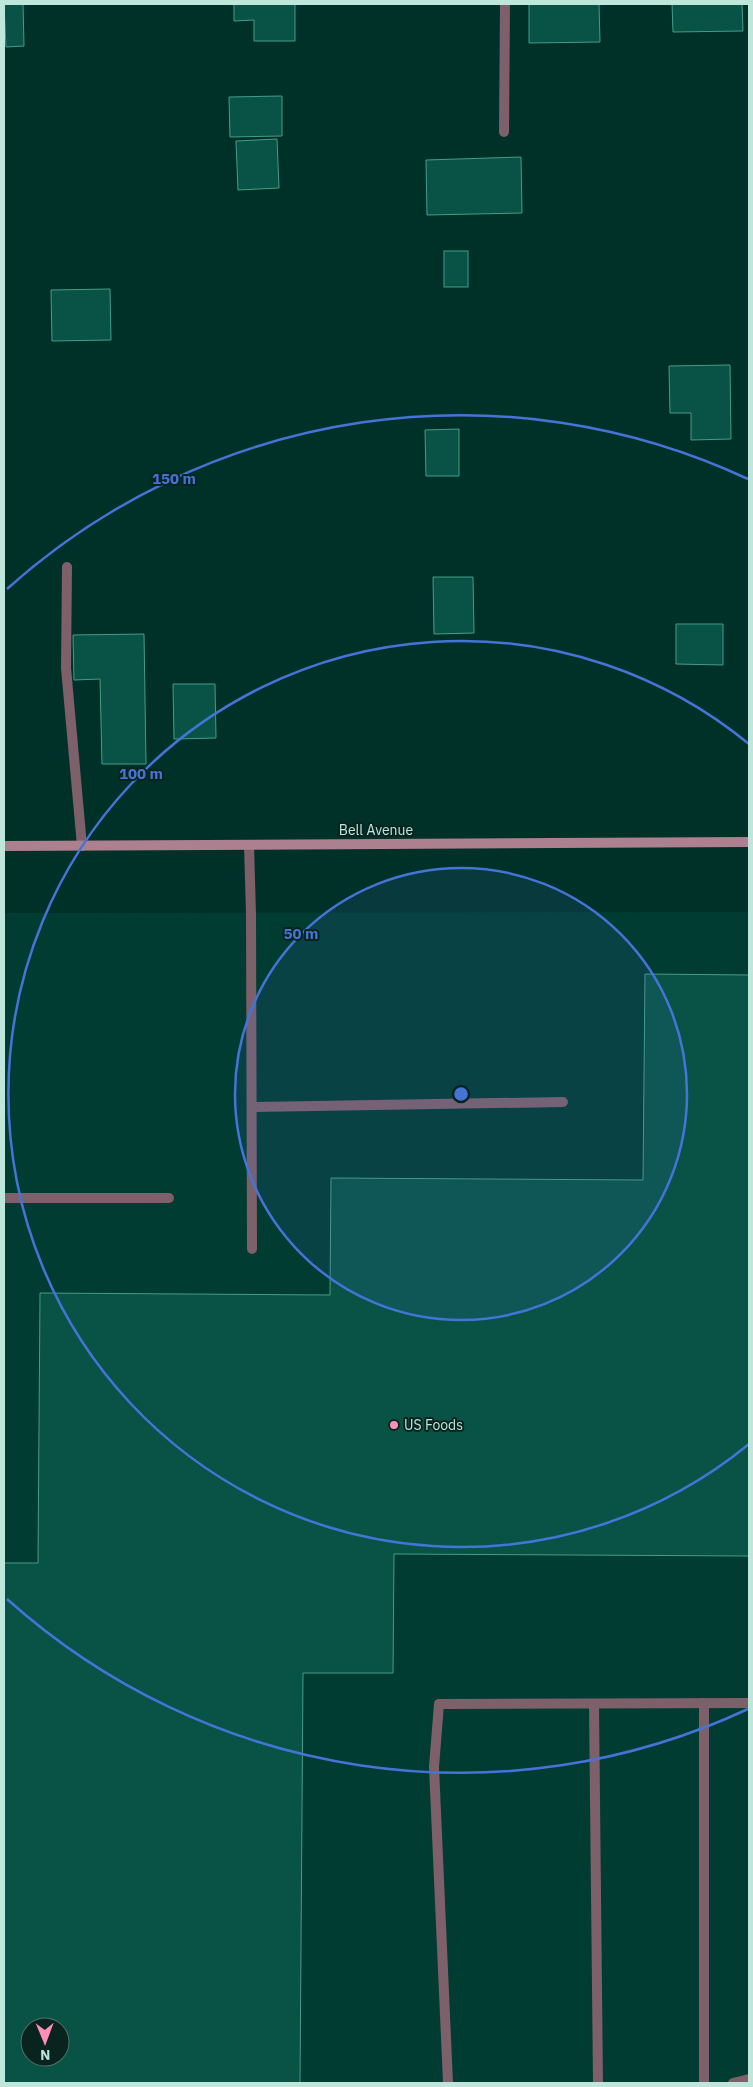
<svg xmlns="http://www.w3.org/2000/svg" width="753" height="2087" font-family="'IBM Plex Sans',sans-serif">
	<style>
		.built { fill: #003c31; fill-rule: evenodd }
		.building { fill: #085346; stroke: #469c88; fill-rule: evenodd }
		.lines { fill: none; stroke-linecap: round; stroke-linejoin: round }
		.service { stroke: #7d606a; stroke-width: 10 }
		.secondary { stroke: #ad808f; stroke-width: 10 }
		.ring { fill: none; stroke: #4574d9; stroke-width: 2.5 }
		.poi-dot { fill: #ff8eb9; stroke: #09241e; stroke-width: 2 }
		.labels { text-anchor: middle; stroke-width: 4; stroke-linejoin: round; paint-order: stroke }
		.street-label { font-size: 14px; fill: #bee6db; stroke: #09241e }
		.poi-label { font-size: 14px; fill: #bee6db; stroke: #09241e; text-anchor: start }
		.centre { fill: #4574d9; stroke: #09241e; stroke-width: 2.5 }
		.ring-label { font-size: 15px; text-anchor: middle; font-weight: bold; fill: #4574d9; stroke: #09241e; stroke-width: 4; stroke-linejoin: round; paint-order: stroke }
	</style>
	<rect width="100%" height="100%" fill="#003128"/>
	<path class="built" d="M749,912V2083H4V913ZM30,2027H60V2057H30Z"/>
	<g class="building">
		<path d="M4,4H23L24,46L6,47Z"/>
		<path d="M234,4H295V41H254V20L234,21Z"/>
		<path d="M529,4H599L600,42L529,43Z"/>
		<path d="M672,4H742L743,31L673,32Z"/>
		<path d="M282,96V136L230,137L229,97Z"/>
		<path d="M277,139L279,188L238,190L236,141Z"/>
		<path d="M521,157L522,213L427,215L426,160Z"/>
		<rect x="444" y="251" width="24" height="36"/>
		<path d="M110,289L111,340L52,341L51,290Z"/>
		<path d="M730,365L731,439L691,440V413H670L669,366Z"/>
		<path d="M459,429V476H426L425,430Z"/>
		<path d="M433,577H473L474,633L434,634Z"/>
		<path d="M676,624H723V665L676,664Z"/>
		<path d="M144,634L146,764H102L100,679L74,680L73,635Z"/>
		<path d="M173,684H215L216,738L174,739Z"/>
		<path d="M645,974L749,975V1556L394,1554L393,1673H303L300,2083H4V1563H38L40,1293L330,1295L331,1178L643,1180ZM30,2027H60V2057H30Z"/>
	</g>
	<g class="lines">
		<g class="service">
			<path d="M504,132L505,4"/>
			<path d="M67,567L66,668L82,846"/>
			<path d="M249,845L251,914L252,1249"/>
			<path d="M252,1107L563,1102"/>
			<path d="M4,1198H169"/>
			<path d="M704,1703V2083"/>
			<path d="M594,1704L598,2083"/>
			<path d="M448,2083L434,1767L439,1704L749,1703"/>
			<path d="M733,2083L749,2079"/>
		</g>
		<path class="secondary" d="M4,846L749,842"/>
	</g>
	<circle cx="461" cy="1094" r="226" fill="#4574d9" fill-opacity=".12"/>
	<g class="ring">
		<circle cx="461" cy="1094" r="226"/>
		<path d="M749 1444A453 453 0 1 1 749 744"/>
		<path d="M748 1709A679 679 0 0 1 7 1599M7 589A679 679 0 0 1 748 479"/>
	</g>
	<circle class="poi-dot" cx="394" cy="1425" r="5"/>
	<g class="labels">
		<g class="street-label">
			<text x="376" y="835">Bell Avenue</text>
		</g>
		<g class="poi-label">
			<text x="404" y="1430">US Foods</text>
		</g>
	</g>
	<circle cx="461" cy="1094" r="8" class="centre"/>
	<g class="ring-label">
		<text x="174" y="484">150 m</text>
		<text x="141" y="779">100 m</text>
		<text x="301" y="939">50 m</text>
	</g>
	<rect width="753" height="2087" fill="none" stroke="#bee6db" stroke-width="10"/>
	<g transform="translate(45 2042) rotate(179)"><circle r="24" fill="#09241e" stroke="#51726a"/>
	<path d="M0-4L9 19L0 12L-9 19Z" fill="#ff8eb9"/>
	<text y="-8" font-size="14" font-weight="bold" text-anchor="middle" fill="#bee6db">N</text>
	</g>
</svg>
